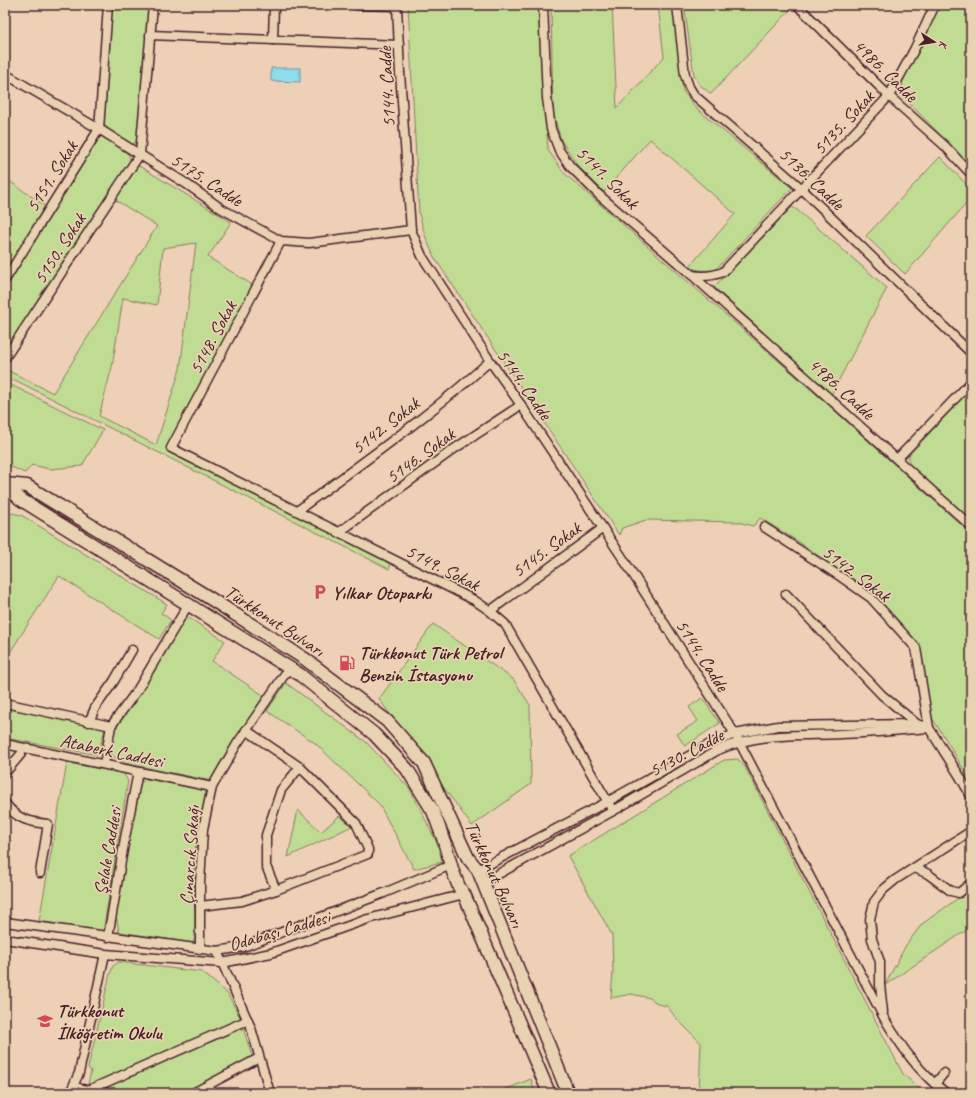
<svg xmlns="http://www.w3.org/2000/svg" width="976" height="1098" font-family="Caveat,sans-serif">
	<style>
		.green { fill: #c0dc93; stroke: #857e5f; fill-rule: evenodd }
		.water { fill: #8eddec; stroke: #73919f }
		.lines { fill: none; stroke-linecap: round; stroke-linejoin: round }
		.street-casing { stroke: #4a1f2b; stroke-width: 11 }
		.secondary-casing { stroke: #4a1f2b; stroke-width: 15 }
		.street { stroke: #e9d2b2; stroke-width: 8 }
		.secondary { stroke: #e9d2b2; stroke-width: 12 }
		.labels { text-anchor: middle; stroke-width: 3.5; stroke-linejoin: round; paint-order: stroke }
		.street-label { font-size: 19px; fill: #4a1f2b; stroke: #e9d2b2 }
		.poi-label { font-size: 19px; font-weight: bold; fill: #4a1f2b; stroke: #e9d2b2; text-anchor: start }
	</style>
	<rect width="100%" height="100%" fill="#edd0b6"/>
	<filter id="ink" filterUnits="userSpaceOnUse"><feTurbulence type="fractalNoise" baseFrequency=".025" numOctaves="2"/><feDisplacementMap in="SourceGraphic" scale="8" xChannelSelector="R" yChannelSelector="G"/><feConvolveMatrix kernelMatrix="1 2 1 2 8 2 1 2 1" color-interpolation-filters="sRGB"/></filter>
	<g filter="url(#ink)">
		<g class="green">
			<path d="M112,5H149L139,135C138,140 136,144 131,144L107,128L103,121Z"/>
			<path d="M408,5H539L548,150L564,173L823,400L971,534V782L947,741L930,715L919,644L873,595L799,542L760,518L753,526L738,522L646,520L622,528L619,535L434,257L425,235L419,214Z"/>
			<path d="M551,5H612L617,108L664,57L658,5H673L683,91L696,108L792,188L716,269C706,271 698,271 689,267L735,214L650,139L604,192L578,166L561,140L553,113Z"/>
			<path d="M684,5H785L790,10L711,94L699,84L694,75Z"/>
			<path d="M937,5H971V166L905,99L902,83Z"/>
			<path d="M104,136L128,154L130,158V163L5,354V288L100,137Z"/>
			<path d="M940,157L971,189V198L905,274L866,236Z"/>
			<path d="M136,166L141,167L231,222L208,257L254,286L169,451L382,559L391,565L389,569L13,379L9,384L103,430L82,466L50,469L32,465L25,473L5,464V369L53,393L157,226L114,199ZM196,243L180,369L156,445L99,416L112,367L123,298L157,305L163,248Z"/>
			<path d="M5,178L45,206L5,274Z"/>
			<path d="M792,207L797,210L887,288L831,395L714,287Z"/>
			<path d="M971,389V520L909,465V455Z"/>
			<path d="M12,513L21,515L167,604L161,613L171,620L159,639L59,576L5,660V522Z"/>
			<path d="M186,616L225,641L212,661L266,697L219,765L212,781L124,763L111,755L109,750L116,726Z"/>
			<path d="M433,624L513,679L530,705L531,784L472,826L379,699Z"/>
			<path d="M286,683L366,742L410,789L446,861L414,869L379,804L315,743L267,711Z"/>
			<path d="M702,698L720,723L685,746L677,734L698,721L689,707Z"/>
			<path d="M5,708L105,729L98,755L5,738Z"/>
			<path d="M738,759L745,767L903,1074L924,1093H699L701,1043L676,1018L667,1006L658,1004L650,998L631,994L611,998L613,972L612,935L568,856L724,760Z"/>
			<path d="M67,763L123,773L128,781L103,932L39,921Z"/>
			<path d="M148,779L207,791L196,844L194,869L195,937L193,943L119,932L115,910L139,783Z"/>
			<path d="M298,810L321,832L339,816L352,826L288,857Z"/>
			<path d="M971,889V927L885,985L906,945L922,924Z"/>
			<path d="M119,962L202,972L227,993L241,1019L90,1085L88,1084L91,1071L88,1068L110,974L113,966Z"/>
			<path d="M243,1028L252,1056L183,1093H86L114,1084Z"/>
			<path d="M531,1079L535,1093H504V1090Z"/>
		</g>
		<path class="water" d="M271,68H300V82L271,81Z"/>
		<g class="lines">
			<defs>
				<g id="street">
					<path d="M357,5L397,6"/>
					<path d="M397,5L400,73L411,230L422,256L490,361L521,405L622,557L735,734L884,1018C901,1046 919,1073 946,1093"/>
					<path d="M543,5L547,98L551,129L559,150L570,166L599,195L692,275L971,526"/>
					<path d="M677,5L685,75L689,87L694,95L802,189L971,353"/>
					<path d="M797,5L889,96L945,146L971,174"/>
					<path d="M150,35L399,45"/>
					<path d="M273,40L274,5"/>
					<path d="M5,74L99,129L185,183L222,209L281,241L309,243L411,230"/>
					<path d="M281,241L171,448L474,600L490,611L505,624L613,811"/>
					<path d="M692,275C704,277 713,276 723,272L889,96L914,50L935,5"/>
					<path d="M5,280L99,129L108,5"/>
					<path d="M5,358L140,154L153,5"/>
					<path d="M897,459L971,382"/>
					<path d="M297,511C363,462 429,416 490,361"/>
					<path d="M338,533L454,449L521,405"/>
					<path d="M786,594L882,695L917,724L929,728L959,775L971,796"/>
					<path d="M490,611L603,528"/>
					<path d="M5,703L111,726"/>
					<path d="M89,722L95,708L114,681L132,650"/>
					<path d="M5,744L212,787"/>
					<path d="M104,764L111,726L138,689L188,605"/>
					<path d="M5,773L21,754"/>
					<path d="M5,803C17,820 30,822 48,824L40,873"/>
					<path d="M915,868L928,874L951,891L959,893L971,883"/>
					<path d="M478,870L607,802L710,744L735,734L778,726L916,724"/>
					<path d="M482,883L613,811L718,750C759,732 799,736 842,734C871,733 900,730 929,728L916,648L871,598L841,577L764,527"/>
					<path d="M276,890L266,866V835L281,790L300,767"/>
					<path d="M200,906L242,901L276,890L368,854V849L356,823L300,767L246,730"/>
					<path d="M5,922L217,951L243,947L384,893L451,865"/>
					<path d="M108,937L125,838L138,772"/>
					<path d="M5,939L105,954L222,963L271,953L368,919L464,894"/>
					<path d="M200,949V884L203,829L212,787L237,744L289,668"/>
					<path d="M217,951L251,1028L270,1093"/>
					<path d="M883,1012L880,985V962L872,939L870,919L874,902L883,890L895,880L971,831"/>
					<path d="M935,1084L944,1073"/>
					<path d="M74,1087L87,1090L91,1089L248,1020"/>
					<path d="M70,1093L79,1073L105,954"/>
					<path d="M193,1093L259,1058"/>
				</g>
				<g id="secondary">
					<path d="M5,484L20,499L299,674L374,734L407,769L433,811L443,838L453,872L459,887L464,894L549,1093"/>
					<path d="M6,484L27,486L208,597L305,659L387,721L424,763L468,858L478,870L568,1093"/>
				</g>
			</defs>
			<use href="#street" class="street-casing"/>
			<use href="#secondary" class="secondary-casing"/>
			<use href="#street" class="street"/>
			<use href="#secondary" class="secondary"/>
		</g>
	</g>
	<defs>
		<symbol id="parking-bare" viewBox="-9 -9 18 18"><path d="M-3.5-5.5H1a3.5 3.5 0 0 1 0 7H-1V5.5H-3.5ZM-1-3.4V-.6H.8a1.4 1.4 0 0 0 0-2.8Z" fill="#d1495b" stroke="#e9d2b2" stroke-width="2.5" paint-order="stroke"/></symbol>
		<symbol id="fuel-bare" viewBox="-9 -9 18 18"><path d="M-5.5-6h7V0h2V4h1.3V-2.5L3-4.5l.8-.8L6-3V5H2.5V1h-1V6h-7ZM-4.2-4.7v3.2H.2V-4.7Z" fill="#d1495b" stroke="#e9d2b2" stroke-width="2.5" paint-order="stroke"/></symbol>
		<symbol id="school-bare" viewBox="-9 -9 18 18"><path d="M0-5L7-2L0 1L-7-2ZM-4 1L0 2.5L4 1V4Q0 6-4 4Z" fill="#d1495b" stroke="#e9d2b2" stroke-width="2.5" paint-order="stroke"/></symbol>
	</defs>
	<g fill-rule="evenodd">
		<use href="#parking-bare" x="309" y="581" width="22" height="22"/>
		<use href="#fuel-bare" x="336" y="652" width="22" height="22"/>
		<use href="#school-bare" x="34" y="1010" width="22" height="22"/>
	</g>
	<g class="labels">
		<g class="street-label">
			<text transform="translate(886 70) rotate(44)" y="7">4986. Cadde</text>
			<text transform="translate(386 87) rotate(-93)" y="7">5144. Cadde</text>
			<text transform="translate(843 122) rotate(-47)" y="7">5135. Sokak</text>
			<text transform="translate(51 176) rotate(-58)" y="7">5151. Sokak</text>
			<text transform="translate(608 177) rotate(45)" y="7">5141. Sokak</text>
			<text transform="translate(812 178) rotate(43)" y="7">5136. Cadde</text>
			<text transform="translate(207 179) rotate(33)" y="7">5175. Cadde</text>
			<text transform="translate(59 248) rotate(-57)" y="7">5150. Sokak</text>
			<text transform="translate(212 337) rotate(-62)" y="7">5148. Sokak</text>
			<text transform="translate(525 384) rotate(55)" y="7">5144. Cadde</text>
			<text transform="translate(842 388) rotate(42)" y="7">4986. Cadde</text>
			<text transform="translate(385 425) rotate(-38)" y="7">5142. Sokak</text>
			<text transform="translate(420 455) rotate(-36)" y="7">5146. Sokak</text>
			<text transform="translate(546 549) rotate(-36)" y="7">5145. Sokak</text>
			<text transform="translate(443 567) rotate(27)" y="7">5149. Sokak</text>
			<text transform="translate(857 573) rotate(37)" y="7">5142. Sokak</text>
			<text transform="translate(275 620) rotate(33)" y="7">Türkkonut Bulvarı</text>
			<text transform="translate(703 655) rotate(57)" y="7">5144. Cadde</text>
			<text transform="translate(112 750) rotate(12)" y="7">Ataberk Caddesi</text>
			<text transform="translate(686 752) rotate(-28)" y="7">5130. Cadde</text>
			<text transform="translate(107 851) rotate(-80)" y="7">Şelale Caddesi</text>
			<text transform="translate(189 855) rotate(-86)" y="7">Çınarcık Sokağı</text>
			<text transform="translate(495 874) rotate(65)" y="7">Türkkonut Bulvarı</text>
			<text transform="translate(279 930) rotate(-16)" y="7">Odabaşı Caddesi</text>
		</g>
		<g class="poi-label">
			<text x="332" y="599">Yılkar Otoparkı</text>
			<text x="359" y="659">Türkkonut Türk Petrol<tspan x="359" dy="22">Benzin İstasyonu</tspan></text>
			<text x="57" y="1017">Türkkonut<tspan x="57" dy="22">İlköğretim Okulu</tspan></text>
		</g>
	</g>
	<rect width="976" height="1098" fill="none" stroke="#e9d2b2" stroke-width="20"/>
	<rect x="10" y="10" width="956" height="1078" fill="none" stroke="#4a1f2b" stroke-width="1.5" filter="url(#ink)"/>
	<g transform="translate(934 42) rotate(102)" stroke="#e9d2b2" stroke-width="3" paint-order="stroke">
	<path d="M0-3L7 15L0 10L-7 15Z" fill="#4a1f2b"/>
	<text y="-6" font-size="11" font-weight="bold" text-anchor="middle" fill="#4a1f2b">K</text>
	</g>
</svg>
